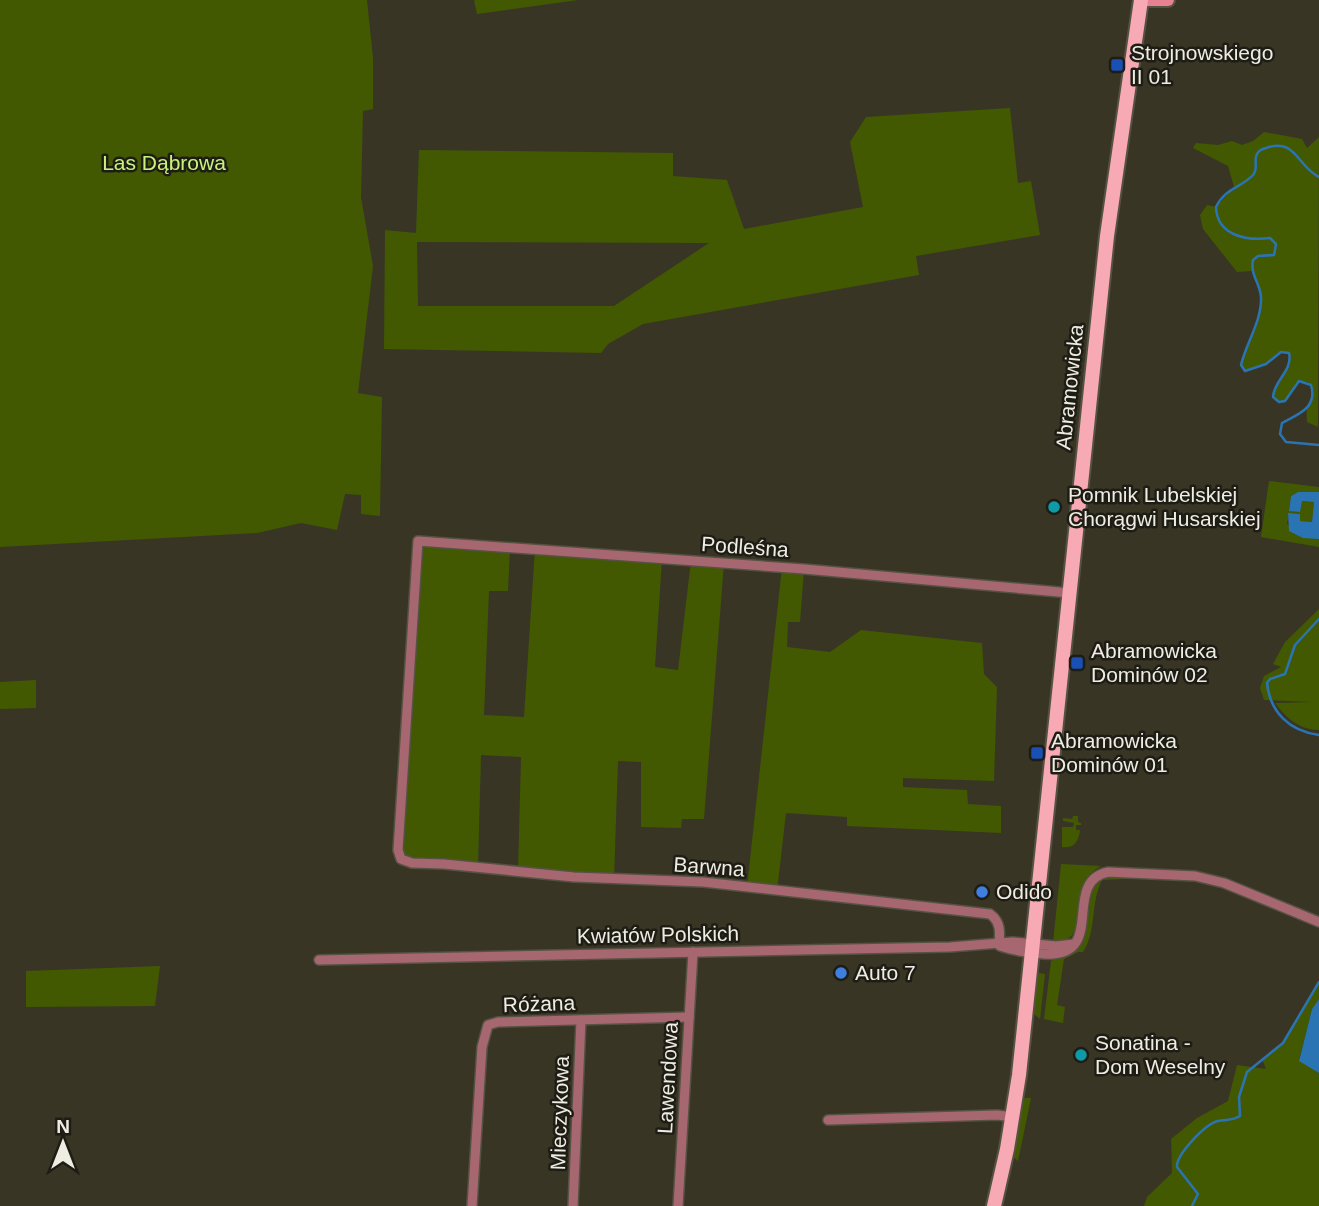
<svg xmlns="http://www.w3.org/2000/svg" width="1319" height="1206" font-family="Arial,sans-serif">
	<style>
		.green { fill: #425902; fill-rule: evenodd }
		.water { fill: #2b74b4 }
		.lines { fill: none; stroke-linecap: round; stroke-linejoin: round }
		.stream { stroke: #2b74b4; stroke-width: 2.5 }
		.street-casing { stroke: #565243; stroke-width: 12 }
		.secondary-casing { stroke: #565243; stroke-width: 16 }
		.primary-casing { stroke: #565243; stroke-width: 18 }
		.street { stroke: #a76770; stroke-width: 9 }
		.secondary { stroke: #e68191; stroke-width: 12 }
		.primary { stroke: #f8aab4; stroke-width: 14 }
		.transit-dot { fill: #1a4fb4; stroke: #1e1d15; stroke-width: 2.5 }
		.culture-dot { fill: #0f9aa8; stroke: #1e1d15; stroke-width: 2.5 }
		.shop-dot { fill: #3f7fe0; stroke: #1e1d15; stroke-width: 2.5 }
		.labels { text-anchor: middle; stroke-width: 5; stroke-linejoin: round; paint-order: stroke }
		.poi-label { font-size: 21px; fill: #efece2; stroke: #1e1d15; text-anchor: start }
		.park-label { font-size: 21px; fill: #c9f27d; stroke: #1e1d15 }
		.street-label { font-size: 21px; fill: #efece2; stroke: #1e1d15 }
	</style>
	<rect width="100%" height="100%" fill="#393525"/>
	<g class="green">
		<path d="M0,0H367L373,58V109L363,111L361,197L373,266L358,393L382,397L380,516L361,514V495L345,494L337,530L301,523L257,533L0,547Z"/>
		<path d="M475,0H578L477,14L474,1Z"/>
		<path d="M1010,108L1018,183L1031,181L1040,235L916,256L919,275L643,324L608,344L601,353L384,349L385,230L416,233L419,150L673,153V176L727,180L744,229L863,207L850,142L866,117ZM417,242L708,243H709L614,306H418Z"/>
		<path d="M1264,132L1302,139L1307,148L1319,137L1318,427L1307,422C1307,418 1306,414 1307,410C1309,398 1317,393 1308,382L1299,381L1285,401L1279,402L1273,397C1274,380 1293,371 1289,353L1281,352L1266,364L1245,371C1242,367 1241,367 1242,361C1247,340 1262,320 1261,297C1260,287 1254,280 1252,271L1237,272L1203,229L1200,215L1207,205L1216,207L1234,187L1228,166L1193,148L1196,143L1218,145L1232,141L1242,145L1253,141Z"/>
		<path d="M1269,481L1319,487V492H1298L1291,496L1289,511L1302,501L1314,502L1312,522L1299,521L1289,513L1287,524L1319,539V547L1261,537Z"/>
		<path d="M418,541L510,548L508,591H489L484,715L524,717L535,549L662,559L655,667L678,670L691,561L724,563L704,819H682L681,828L641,827V762L618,761L614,879L518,871L521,757L481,755L478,867L401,859Z"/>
		<path d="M782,567L804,569L800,622H788L787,647L830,652L861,630L982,643L984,674L997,687L994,781L903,778V787L967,790L968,804L1001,806V833L847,826V817L786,813L777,891L747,887Z"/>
		<path d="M1319,609V730C1300,730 1286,718 1275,703L1312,702L1264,700L1260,688L1264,676L1281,667L1273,664L1285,642Z"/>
		<path d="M36,680V708L0,709V682Z"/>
		<path d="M1073,816H1078V822L1081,823V825H1076V830H1080C1079,841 1074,849 1062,847V827H1073L1074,823L1063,821V818L1072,819Z"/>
		<path d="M1061,864L1101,866C1061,888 1098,940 1053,943Z"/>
		<path d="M1103,878H1143L1102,880C1090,904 1097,931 1083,952H1078L1064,959L1057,1005L1065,1007L1063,1023L1044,1019L1051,961C1065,951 1074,962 1085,936L1092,889Z"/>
		<path d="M160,966L155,1006L26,1007V971Z"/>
		<path d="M1038,973L1045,974L1040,1019L1034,1014Z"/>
		<path d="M1319,982V999L1312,1009L1299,1060L1319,1073V1206H1144L1147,1197L1172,1173L1171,1139L1197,1118L1228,1101L1237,1065L1266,1069L1262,1059L1283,1043Z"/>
		<path d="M1025,1098H1031L1018,1161L1013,1157V1150L1023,1101Z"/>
	</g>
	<g class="water">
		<path d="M1298,492H1319V539L1303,538L1289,531L1288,513L1300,514V521L1312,522L1314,502L1302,501L1300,512L1289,511L1291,496Z"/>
		<path d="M1319,999V1073L1299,1061L1312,1009Z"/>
	</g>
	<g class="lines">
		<g class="stream">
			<path d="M1319,177C1298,167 1295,137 1266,148C1262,149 1259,150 1257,154C1253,160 1259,168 1253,175C1241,188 1225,188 1216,207C1217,236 1247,241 1270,238L1276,244L1274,255L1258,256L1253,260C1250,275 1260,283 1261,297C1262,321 1246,343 1241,365L1245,371L1266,364L1281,352L1289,353C1293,371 1274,380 1273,397L1279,402L1285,401L1299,381L1311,385C1318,408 1298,414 1282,423L1280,434L1286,442L1319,445"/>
			<path d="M1319,619L1295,645L1285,674L1270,679L1267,683C1270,712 1289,731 1319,735"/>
			<path d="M1192,1206L1198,1194L1177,1167C1176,1155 1205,1124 1218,1121C1226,1119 1232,1121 1240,1116L1239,1097L1247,1072L1283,1043L1319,982"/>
		</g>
		<defs>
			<g id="street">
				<path d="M999,945C1000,932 1001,922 990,914L703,882L574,877L444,864L412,863L401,859L398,850L418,541L804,569L1070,593"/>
				<path d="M1000,946C1015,951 1028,953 1044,954C1109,958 1060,882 1108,872L1195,876L1224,883L1319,922"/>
				<path d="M319,960L950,947L1013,942L1056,946L1074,944"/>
				<path d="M828,1120L997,1115L1013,1117"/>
				<path d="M472,1206L482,1047L488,1025L498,1022L689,1017"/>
				<path d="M573,1206L581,1020"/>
				<path d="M678,1206L693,952"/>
			</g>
			<path id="secondary" d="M1141,0H1168"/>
			<path id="primary" d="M994,1206L1007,1149L1019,1075L1107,236L1141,0"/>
		</defs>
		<use href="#street" class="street-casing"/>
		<use href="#secondary" class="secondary-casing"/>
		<use href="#primary" class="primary-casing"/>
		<use href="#street" class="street"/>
		<use href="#secondary" class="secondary"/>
		<use href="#primary" class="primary"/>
	</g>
	<g class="transit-dot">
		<rect x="1110" y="58" width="14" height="14" rx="3.5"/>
		<rect x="1070" y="656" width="14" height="14" rx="3.5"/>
		<rect x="1030" y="746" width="14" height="14" rx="3.5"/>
	</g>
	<g class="culture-dot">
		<circle cx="1054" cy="507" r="7"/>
		<circle cx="1081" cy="1055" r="7"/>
	</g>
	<g class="shop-dot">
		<circle cx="982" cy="892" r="7"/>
		<circle cx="841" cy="973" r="7"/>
	</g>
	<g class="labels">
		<g class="poi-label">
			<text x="1131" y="60">Strojnowskiego<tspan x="1131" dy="24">II 01</tspan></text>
			<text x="1068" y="502">Pomnik Lubelskiej<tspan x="1068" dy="24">Chorągwi Husarskiej</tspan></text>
			<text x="1091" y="658">Abramowicka<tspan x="1091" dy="24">Dominów 02</tspan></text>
			<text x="1051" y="748">Abramowicka<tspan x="1051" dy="24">Dominów 01</tspan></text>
			<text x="996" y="899">Odido</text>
			<text x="855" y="980">Auto 7</text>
			<text x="1095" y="1050">Sonatina -<tspan x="1095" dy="24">Dom Weselny</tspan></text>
		</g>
		<g class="park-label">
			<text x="164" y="170">Las Dąbrowa</text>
		</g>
		<g class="street-label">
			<text transform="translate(1070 387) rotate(-84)" y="7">Abramowicka</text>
			<text transform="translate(745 547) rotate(4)" y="7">Podleśna</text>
			<text transform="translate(709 867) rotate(4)" y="7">Barwna</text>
			<text transform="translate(658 935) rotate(-1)" y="7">Kwiatów Polskich</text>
			<text transform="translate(539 1004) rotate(-2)" y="7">Różana</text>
			<text transform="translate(668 1078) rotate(-87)" y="7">Lawendowa</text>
			<text transform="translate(560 1113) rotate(-88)" y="7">Mieczykowa</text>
		</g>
	</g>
	<g transform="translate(63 1143)" stroke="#1e1d15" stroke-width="5" paint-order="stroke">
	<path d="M0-5L12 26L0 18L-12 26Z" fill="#efece2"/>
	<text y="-10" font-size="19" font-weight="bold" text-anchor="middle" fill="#efece2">N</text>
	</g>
</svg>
